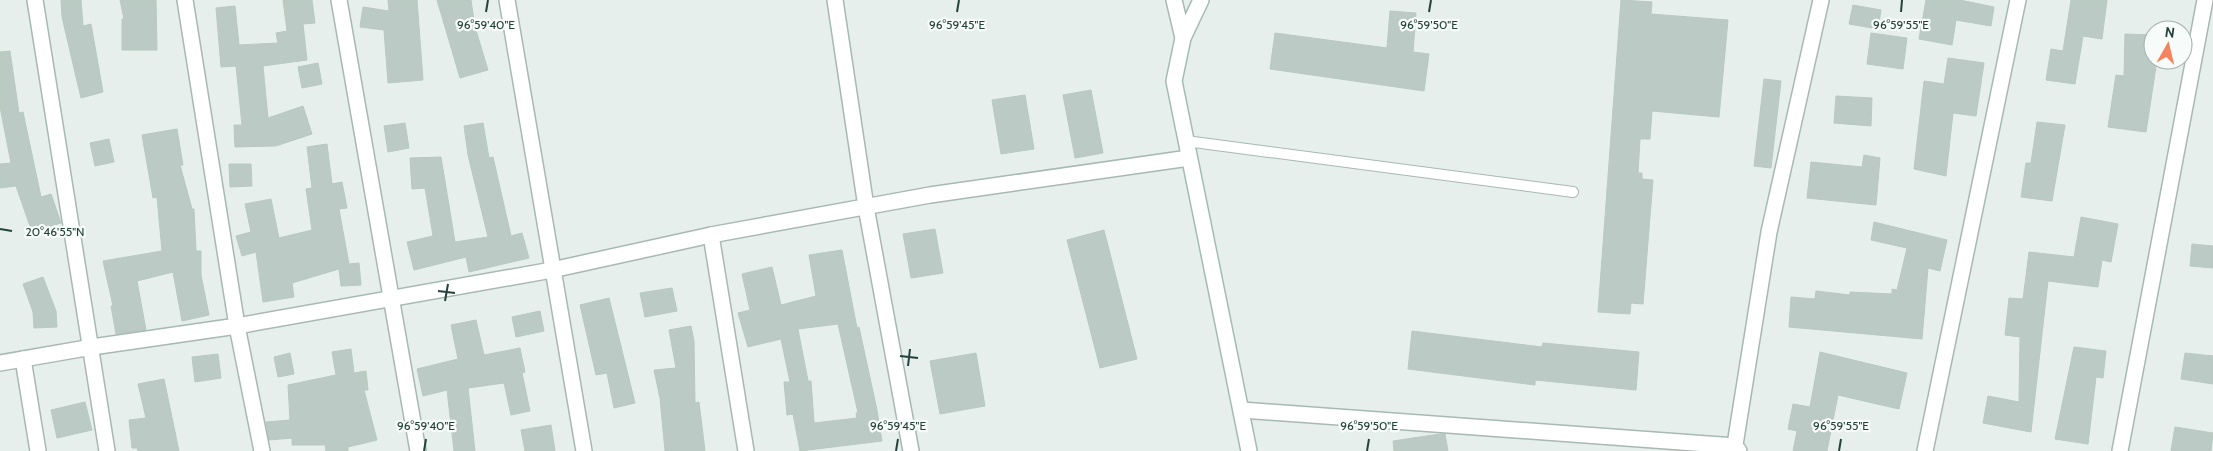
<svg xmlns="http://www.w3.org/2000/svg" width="2213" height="451" font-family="Cabin,sans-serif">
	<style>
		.building { fill: #bbcac4; stroke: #b8c9c2; fill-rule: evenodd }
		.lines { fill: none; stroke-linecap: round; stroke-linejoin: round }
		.service-casing { stroke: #a8b8b2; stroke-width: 12 }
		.minor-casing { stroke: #a8b8b2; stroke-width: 18 }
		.secondary-casing { stroke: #a4bbb3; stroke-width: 18 }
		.service { stroke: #fff; stroke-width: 10 }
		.minor { stroke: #fff; stroke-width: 15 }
		.secondary { stroke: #fff; stroke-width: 15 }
		.ticks { fill: none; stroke: #24423a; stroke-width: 2 }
		.ticks-label { font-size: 12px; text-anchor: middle; fill: #24423a; stroke: #f7fbf9; stroke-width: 4.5; stroke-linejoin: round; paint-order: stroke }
	</style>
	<rect width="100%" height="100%" fill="#e6efeb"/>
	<g class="building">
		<path d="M61,0H81L83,26L91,24L103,92L81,98L62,17Z"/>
		<path d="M120,0H156L157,50H122V19H124Z"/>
		<path d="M283,0H312L315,23L303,24L307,60L263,66L268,118L303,106L312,134L276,146L235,147L234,125H242L236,66L221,67L216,8L235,6L239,45L278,43L276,33L287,31Z"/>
		<path d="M388,0H417L423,80L388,83L384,30L360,27L363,7L389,11Z"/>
		<path d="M437,0H471L475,27L488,70L460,78Z"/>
		<path d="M1621,0L1652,2L1651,14L1728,20L1719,117L1652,111L1650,139H1640L1638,173H1642V179L1653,180L1643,304L1631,303L1630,314L1598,312Z"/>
		<path d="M1926,0H1960L1994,7L1991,26L1956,20L1952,45L1919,39Z"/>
		<path d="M2071,0H2107L2102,39L2083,36L2075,84L2046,80L2051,49L2063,51Z"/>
		<path d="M1853,5L1881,10L1878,29L1849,24Z"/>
		<path d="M1390,11L1416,13L1413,52L1429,54L1424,91L1270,69L1275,33L1387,48Z"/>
		<path d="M1871,33L1907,38L1903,69L1867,64Z"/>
		<path d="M2125,34L2153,35V60H2157L2146,132L2108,127L2116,75L2124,76Z"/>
		<path d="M10,51L19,113L23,112L41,197L51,194L61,223L32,232L16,186L0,188V164L11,163L0,107V52Z"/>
		<path d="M1948,58L1984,63L1976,116L1953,113L1946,176L1914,169L1924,81L1944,84Z"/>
		<path d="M318,63L322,84L302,88L298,67Z"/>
		<path d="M1764,79L1781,81L1771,168L1754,166Z"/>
		<path d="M1091,90L1103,153L1075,158L1063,95Z"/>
		<path d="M1025,95L1034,149L1001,154L992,100Z"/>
		<path d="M1836,96L1872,98L1871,126L1834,123Z"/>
		<path d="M2037,122L2065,125L2052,201L2021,197L2026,163H2031Z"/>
		<path d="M405,123L409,148L388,152L384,126Z"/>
		<path d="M483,123L489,158L493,157L511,236L522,233L529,258L469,272L466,257L414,270L407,242L433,236L425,188L412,189L410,158L441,157L455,242L488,237L468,155L464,126Z"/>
		<path d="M177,129L183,165H180L192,209H194L196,251H201V275L209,315L182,321L173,272L137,281L146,330L116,334L111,306H113L103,261L162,251L157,197L153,198L142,135Z"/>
		<path d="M109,139L114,162L95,166L90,143Z"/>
		<path d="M327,144L332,184L342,182L347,208L339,209L349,264L359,263L361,285L341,286L339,269L292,283L294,297L263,302L256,252L242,256L236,236L251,232L245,204L271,199L279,238L312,230L306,189L312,188L307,147Z"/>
		<path d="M1864,155L1880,158L1876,205L1807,198L1811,162L1862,167Z"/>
		<path d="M229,164H251L252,186L230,187Z"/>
		<path d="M2081,217L2118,224L2111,262L2102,260L2098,287L2048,281L2031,432L1983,423L1988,396L2019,402L2020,337L2005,335L2009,298L2023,299L2029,252L2074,257Z"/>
		<path d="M1874,222L1947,240L1940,271L1928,268L1922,339L1789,327L1791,297L1815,299L1816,291L1850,295V292L1892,294V289L1897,290L1907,248L1871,240Z"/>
		<path d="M935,229L943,273L911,278L903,234Z"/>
		<path d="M1104,230L1137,359L1100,368L1067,240Z"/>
		<path d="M2192,244L2213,246V268L2190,266Z"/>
		<path d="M842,250L857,328L859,327L877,410L882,441L800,451L793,414L787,415L784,382H790L781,339L748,347L738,313L750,310L742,274L772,267L781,305L816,296L809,255ZM838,324L858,413H856L857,418L814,423L811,381H808L798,329Z"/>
		<path d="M43,277L56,311L57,327L34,328L33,312L23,284Z"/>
		<path d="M672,288L677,311L645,317L640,293Z"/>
		<path d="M609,298L635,403L614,408L607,373L596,375L580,305Z"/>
		<path d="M540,311L544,331L516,337L512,317Z"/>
		<path d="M476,320L484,355L520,348L525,372L522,373L530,411L511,415L504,383L468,388L475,451H454L447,390L423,396L417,369L458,359L451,325Z"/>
		<path d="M691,326L694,341L695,403L699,402L705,451H665L660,398L654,370L676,368L669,330Z"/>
		<path d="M1412,331L1542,347L1543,343L1639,352L1636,390L1535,380V385L1408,369Z"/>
		<path d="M2074,347L2106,351L2103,378L2096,377L2088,444L2055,439Z"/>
		<path d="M351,349L354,373L366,371L368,390H364L377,440L348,447V451H326L325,445H292V438L269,440L266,422L290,420L288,385L336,375L332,352Z"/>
		<path d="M1820,352L1907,373L1899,409L1838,395L1827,451H1793L1797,431L1788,429L1793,404L1810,407Z"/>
		<path d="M290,353L294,374L278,377L274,357Z"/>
		<path d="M976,353L985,406L940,414L930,361Z"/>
		<path d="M2185,353L2213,356V384L2181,379Z"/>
		<path d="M218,354L221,378L195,382L192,357Z"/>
		<path d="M164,379L179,451H138L137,448H132L129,420L146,418L138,384Z"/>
		<path d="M85,402L92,430L57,438L51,410Z"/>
		<path d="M551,425L555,451H525L521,430Z"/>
		<path d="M2175,427L2213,433L2211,451H2171Z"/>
		<path d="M1440,434H1445L1448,451H1394L1393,441Z"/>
	</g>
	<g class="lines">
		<defs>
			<path id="service" d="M1186,141L1573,192"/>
			<g id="minor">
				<path d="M35,0L107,451"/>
				<path d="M185,0L237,326L262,451"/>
				<path d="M339,0L418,451"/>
				<path d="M507,0L584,451"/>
				<path d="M835,0L866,207L911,451"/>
				<path d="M1174,0L1183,38"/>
				<path d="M711,235L746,451"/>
				<path d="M23,359L38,451"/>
				<path d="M0,363L92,347L237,326L552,270L711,235L930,195L1189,158"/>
				<path d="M1242,410L1735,446L1739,451"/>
				<path d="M1734,451L1769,232L1821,0"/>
				<path d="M1925,451L2018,0"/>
				<path d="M2120,451L2205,0"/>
			</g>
			<path id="secondary" d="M1201,0L1183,38L1174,81L1249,451"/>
		</defs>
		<use href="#service" class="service-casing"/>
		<use href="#minor" class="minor-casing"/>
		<use href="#secondary" class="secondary-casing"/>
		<use href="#service" class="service"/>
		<use href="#minor" class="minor"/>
		<use href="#secondary" class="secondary"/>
	</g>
	<path class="ticks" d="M486,12L488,0M957,12L959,0M1429,12L1431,0M1901,12L1902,0M0,229L12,231M438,291L455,293M445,301L448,284M900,356L918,358M908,366L910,349M424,451L426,439M896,451L898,439M1367,451L1369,439M1839,451L1841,439"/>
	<g class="ticks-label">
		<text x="486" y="29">96°59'40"E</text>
		<text x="957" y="29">96°59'45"E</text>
		<text x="1429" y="29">96°59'50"E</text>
		<text x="1901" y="29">96°59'55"E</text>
		<text x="55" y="236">20°46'55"N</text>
		<text x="426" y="430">96°59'40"E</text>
		<text x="898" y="430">96°59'45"E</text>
		<text x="1369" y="430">96°59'50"E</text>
		<text x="1841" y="430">96°59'55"E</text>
	</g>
	<g transform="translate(2168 45) rotate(8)"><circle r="24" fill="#f7fbf9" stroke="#a3b1ad"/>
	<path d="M0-4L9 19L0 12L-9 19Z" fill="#f4845f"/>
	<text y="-8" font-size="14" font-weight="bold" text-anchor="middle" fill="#24423a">N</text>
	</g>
</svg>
